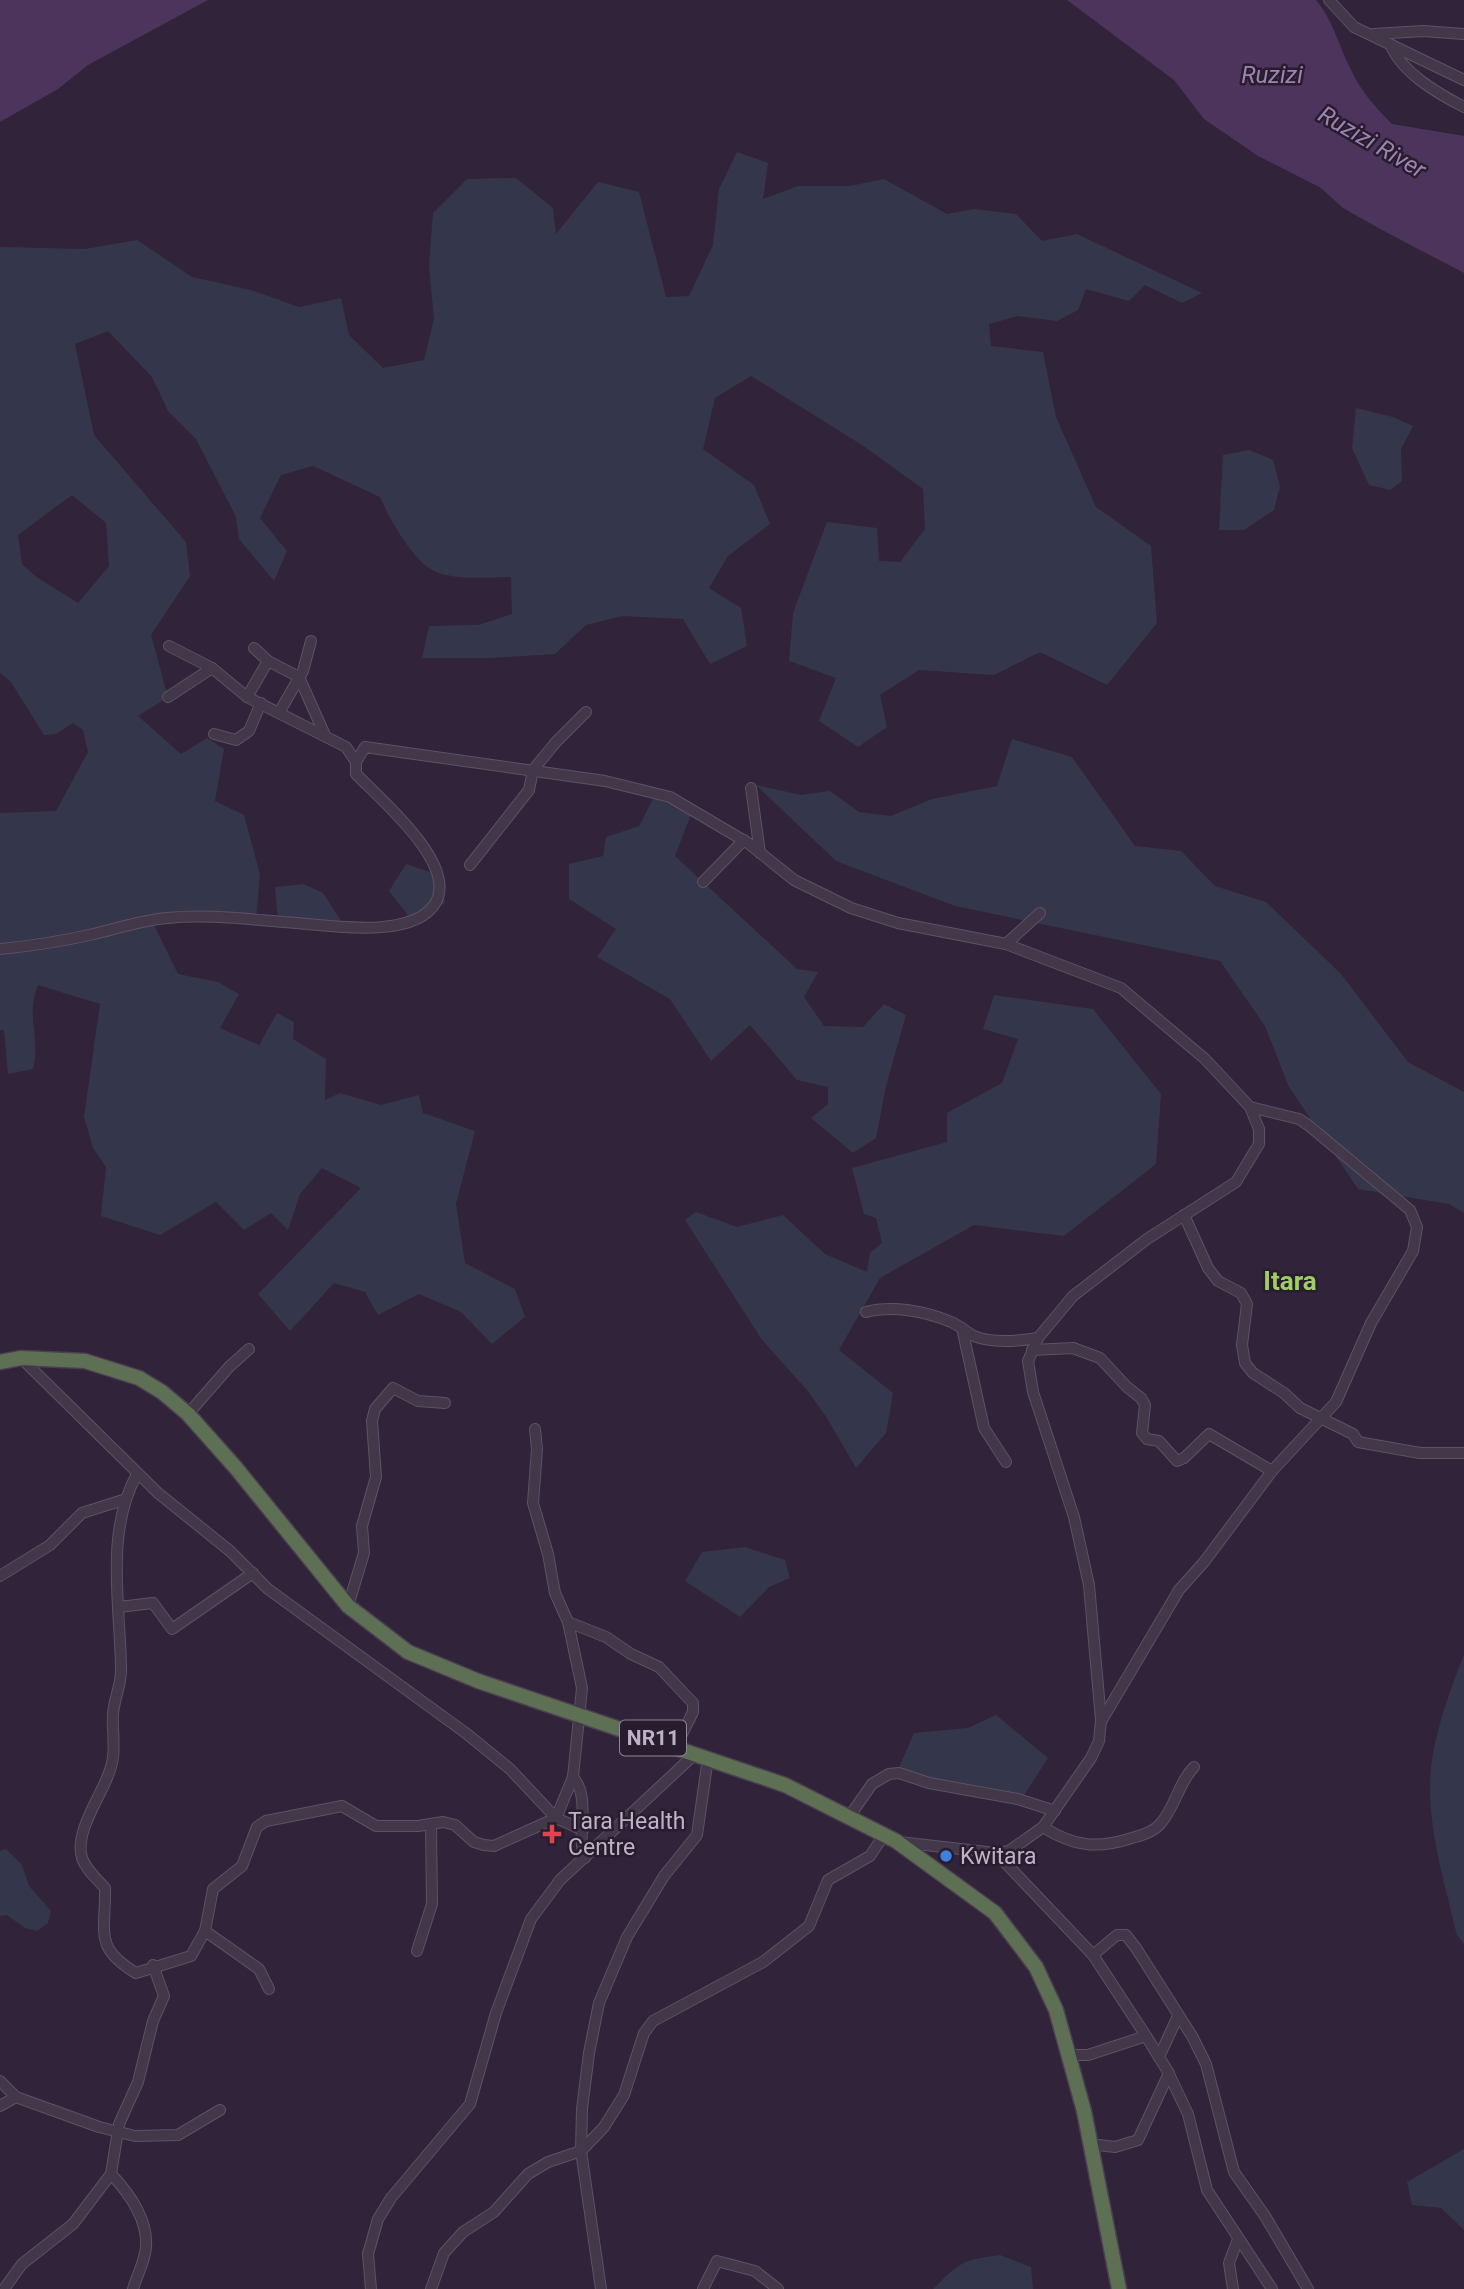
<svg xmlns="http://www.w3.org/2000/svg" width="1464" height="2289" font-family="Roboto,sans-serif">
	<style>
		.green { fill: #34374b; fill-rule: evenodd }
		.water { fill: #4c345c }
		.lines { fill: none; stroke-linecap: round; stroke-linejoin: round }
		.minor-casing { stroke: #5e5265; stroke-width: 12 }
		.highway-casing { stroke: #4b3f52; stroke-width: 17 }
		.minor { stroke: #43374a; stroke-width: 10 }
		.highway { stroke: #5e7054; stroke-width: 14 }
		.health-dot { fill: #e0444e; stroke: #281c2f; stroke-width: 2.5 }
		.shop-dot { fill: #3f7fe0; stroke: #281c2f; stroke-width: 2.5 }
		.labels { text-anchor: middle; stroke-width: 5; stroke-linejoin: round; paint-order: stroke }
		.shield { fill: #281c2f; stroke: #928599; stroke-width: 2 }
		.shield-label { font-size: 21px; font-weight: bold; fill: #bfb2c6 }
		.poi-label { font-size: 23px; fill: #bfb2c6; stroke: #281c2f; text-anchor: start }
		.water-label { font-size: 24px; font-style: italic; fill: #9e83b1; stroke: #281c2f }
		.quarter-label { font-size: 26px; font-weight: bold; fill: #9ece65; stroke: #281c2f }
	</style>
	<rect width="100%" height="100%" fill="#31233a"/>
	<g class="green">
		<path d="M737,152L768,163L763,199L798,186H850L884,179L947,214L974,209L1016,214L1042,241L1077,234L1202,293L1182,303L1145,285L1129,301L1086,289L1078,310L1057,321L1018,316L989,324L991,346L1043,352L1056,417L1096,507L1151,546L1157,623L1107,685L1040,652L994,675L919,670L880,695L887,727L858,747L819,721L836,678L789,661L793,613L827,522L877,528L879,561L900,562L925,529L923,489L862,445L751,376L715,398L703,449L754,485L770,524L728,556L709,588L741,608L747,646L710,664L683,619L622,616L586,625L555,654L490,658H422L429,626L478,625L512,614L511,577C488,577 456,581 434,571C412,560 389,518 380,497L313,466L281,475L260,518L287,551L274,581L239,539L236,517L196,439L168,411L152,377L108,331L75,344L94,435L186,542L190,576L151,635L168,697L138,716L181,754L207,738L224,749L215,801L244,815L260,874L256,920L152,921L178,974L218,982L239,994L220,1028L259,1045L277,1013L294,1022L293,1039L326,1059L325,1100L340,1093L381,1105L419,1095L423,1113L475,1131L456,1204L465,1263L515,1289L525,1317L492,1344L461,1312L419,1294L378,1315L365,1292L334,1283L290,1331L258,1294L361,1188L322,1168L300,1194L288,1230L271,1213L244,1230L216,1202L160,1235L101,1216L106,1167L93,1148L84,1117L100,1004L38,985C25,1017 41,1037 33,1069L8,1074L4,1030H0V813L56,811L88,752L83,730L73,723L56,734L44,735L11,682L0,673V247L85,249L137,240L192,277L251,290L299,307L341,298L349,335L383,368L424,360L434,319L429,265L433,213L467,179L516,178L553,208L556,234L598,182L639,192L666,297L689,296L713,245L719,189ZM72,495L106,523L109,566L78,603L35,576L22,564L18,535Z"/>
		<path d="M1356,408L1393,417L1413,426L1401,449L1402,481L1390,490L1369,485L1352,448Z"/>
		<path d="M1249,450L1273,460L1280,486L1274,510L1244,530H1219L1223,455Z"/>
		<path d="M1012,739L1072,757L1135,846L1181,851L1215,886L1266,902L1341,974L1408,1062L1464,1092V1213L1449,1204L1358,1189L1289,1087L1265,1026L1220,961L955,906L836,861L756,785L801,795L830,791L859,812L891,816L932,799L997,786Z"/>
		<path d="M653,799L693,809L675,856L797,969L818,972L804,997L824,1026L863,1027L884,1004L906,1015L886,1086L876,1138L853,1153L811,1118L828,1104V1087L797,1080L750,1025L711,1061L670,999L597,957L616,929L569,899V864L603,856L606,837L639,826Z"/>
		<path d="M406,864L441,876L445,903L409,924L407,914L389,891Z"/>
		<path d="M304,884L323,893L347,930L278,921L275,887Z"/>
		<path d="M994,995L1093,1009L1161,1094L1156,1164L1064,1236L974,1225L880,1278L839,1350L893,1393L886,1433L856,1468L827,1418L807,1390L762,1340L685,1220L696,1212L737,1227L783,1215L825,1254L867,1272L870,1253L882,1243L876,1218L864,1214L852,1168L947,1142V1113L1002,1083L1018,1039L983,1029Z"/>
		<path d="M745,1547L785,1560L790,1578L769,1587L740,1617L685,1581L702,1552Z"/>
		<path d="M1464,1654V1944L1457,1935C1446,1888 1430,1837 1430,1788C1430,1742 1448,1697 1464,1654Z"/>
		<path d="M996,1715L1048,1758L1021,1800L899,1773L900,1765L914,1733L968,1728Z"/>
		<path d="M6,1849L22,1865L29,1886L51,1911L48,1923L37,1931L25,1928L7,1915L0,1916V1851Z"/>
		<path d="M1464,2149V2230L1441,2208L1412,2205L1407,2182Z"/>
		<path d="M1000,2255L1031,2267L1033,2289H933C960,2262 962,2260 1000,2255Z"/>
	</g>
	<g class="water">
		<path d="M0,0H208L88,65L58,89L0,122Z"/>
		<path d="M1067,0H1316C1333,20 1338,44 1350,68C1360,90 1375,107 1392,124L1464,136V273L1382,230L1343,208L1321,188L1258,156L1204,119L1174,80Z"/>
	</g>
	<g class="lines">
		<defs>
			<g id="minor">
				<path d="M1329,0L1354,27L1464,80"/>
				<path d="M1374,34L1423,31L1464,34"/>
				<path d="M1390,44C1402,73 1437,93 1464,107"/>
				<path d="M169,646L212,668L247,697L346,747L356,762"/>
				<path d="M254,648L268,661L299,677L324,733"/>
				<path d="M168,697L212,668"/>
				<path d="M247,697L268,661"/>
				<path d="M280,711L303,671L311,641"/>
				<path d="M214,734L236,740L249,731L261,703"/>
				<path d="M751,788L760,853"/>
				<path d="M470,865L529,790L533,770L556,742L586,712"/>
				<path d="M703,882L744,840"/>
				<path d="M1006,944L1040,913"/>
				<path d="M0,949C32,946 63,941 94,934C118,928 143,920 167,918C206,914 245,919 284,922C321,924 414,942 436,902C457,863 380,799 356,774V762L365,747L605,781L670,797L748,843L794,880L851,908L898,923L1006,944L1121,988L1205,1059L1250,1107L1259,1129V1144L1236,1182L1147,1239L1073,1296L1038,1338L1028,1361L1033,1392L1074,1517L1089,1585L1101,1720L1099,1741L1091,1758L1043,1827L1009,1851L996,1853L899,1842"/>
				<path d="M1184,1215L1208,1268L1218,1281L1241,1293L1247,1304L1242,1345L1245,1363L1253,1373L1284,1393L1300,1408L1353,1434L1358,1442L1420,1453H1464"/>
				<path d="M866,1312C892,1305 925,1311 951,1322C959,1325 966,1332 974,1336C993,1344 1019,1341 1038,1338"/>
				<path d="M962,1328L984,1428L1006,1462"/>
				<path d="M1032,1350L1073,1348L1100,1358L1127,1387L1141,1398L1145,1405L1142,1433L1147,1439L1159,1441L1177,1461L1184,1458L1209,1434L1272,1471"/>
				<path d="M21,1358L158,1493L230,1551L268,1589L467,1734L510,1769L556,1818L583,1830"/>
				<path d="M188,1414L229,1367L249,1349"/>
				<path d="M137,1474C105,1532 120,1604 121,1667C122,1684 114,1698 113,1714C112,1729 115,1743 113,1757C110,1787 73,1827 82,1858C86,1870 97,1879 105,1888C106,1932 93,1947 136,1973L191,1956L205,1931L213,1889L242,1866L257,1827L266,1821L342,1806L376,1826H418L443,1822L455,1825L474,1842L484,1845L494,1846L556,1818L573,1777L582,1688L568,1622L555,1593L548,1554L533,1503L537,1449L535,1429"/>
				<path d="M0,1576L50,1545L82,1513L123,1500"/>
				<path d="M348,1606L364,1553L362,1526L376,1477L372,1421L375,1409L393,1388L418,1401L445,1403"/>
				<path d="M119,1607L153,1603L172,1629L253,1573"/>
				<path d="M568,1622L606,1637L631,1654L659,1667L693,1703V1712L676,1746"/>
				<path d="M1102,1720L1179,1590L1204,1562L1272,1471L1336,1402L1371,1323L1413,1251L1417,1227L1410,1210L1308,1125L1299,1119L1250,1107"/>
				<path d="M573,1777C592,1800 575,1833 585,1858"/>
				<path d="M849,1817L872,1784L889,1774L899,1773L929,1783L1018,1799L1055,1811"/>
				<path d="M1043,1827C1074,1847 1098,1849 1132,1838C1142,1835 1154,1832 1161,1823C1175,1807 1179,1782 1194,1767"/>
				<path d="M996,1853L1093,1955L1146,2036L1167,2070L1188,2114L1207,2190L1272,2289"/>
				<path d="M205,1931L259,1969L269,1989"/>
				<path d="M417,1951L432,1904L431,1824"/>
				<path d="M1093,1955L1117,1935H1126L1136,1948L1192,2036L1206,2064L1234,2172L1265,2216L1308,2289"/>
				<path d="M1070,2055H1088L1146,2036"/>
				<path d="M1159,2057L1178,2016"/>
				<path d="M0,2081L16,2097L99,2127L135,2136L178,2135L220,2110"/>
				<path d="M0,2106L16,2097"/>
				<path d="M1090,2144L1115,2147L1138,2140L1169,2073"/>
				<path d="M4,2289L22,2264L73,2224L111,2174"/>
				<path d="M133,2289C137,2275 145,2261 146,2247C148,2220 129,2193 111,2174L119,2124L138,2082L153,2021L164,1996L153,1965"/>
				<path d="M371,2289L368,2254L378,2219L391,2198L470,2104L496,2013L531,1919L560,1880L695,1754"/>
				<path d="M431,2289L444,2253L463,2232L494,2212L528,2174L548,2162L581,2151L604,2127L624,2095L644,2033L653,2021L763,1962L809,1926L828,1880L870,1856L884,1835"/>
				<path d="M601,2289L581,2151L582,2109L589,2053L599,2003L627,1937L664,1876L697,1835L708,1758"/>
				<path d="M703,2289L717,2261L755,2271L778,2289"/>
				<path d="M1233,2289L1229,2263L1238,2239"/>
			</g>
			<path id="highway" d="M0,1362L21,1358L85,1361L139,1378L162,1392L188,1414L236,1468L348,1606L408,1652L478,1681L785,1785L896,1841L995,1913L1036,1967L1056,2010L1084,2111L1119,2289"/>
		</defs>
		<use href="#minor" class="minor-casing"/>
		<use href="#highway" class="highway-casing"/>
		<use href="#minor" class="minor"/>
		<use href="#highway" class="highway"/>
	</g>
	<path class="health-dot" d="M548.5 1823.5h7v7h7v7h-7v7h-7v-7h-7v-7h7z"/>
	<circle class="shop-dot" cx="946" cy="1856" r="7"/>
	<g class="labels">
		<rect class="shield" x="620" y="1720.5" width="66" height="35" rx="5"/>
		<g class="shield-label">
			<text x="653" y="1745">NR11</text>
		</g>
		<g class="poi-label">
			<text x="568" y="1829">Tara Health<tspan x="568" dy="26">Centre</tspan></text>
			<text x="960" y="1864">Kwitara</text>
		</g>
		<g class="water-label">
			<text x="1272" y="83">Ruzizi</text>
			<text transform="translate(1372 142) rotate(30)" y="8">Ruzizi River</text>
		</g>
		<g class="quarter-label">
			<text x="1290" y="1290">Itara</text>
		</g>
	</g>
</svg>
